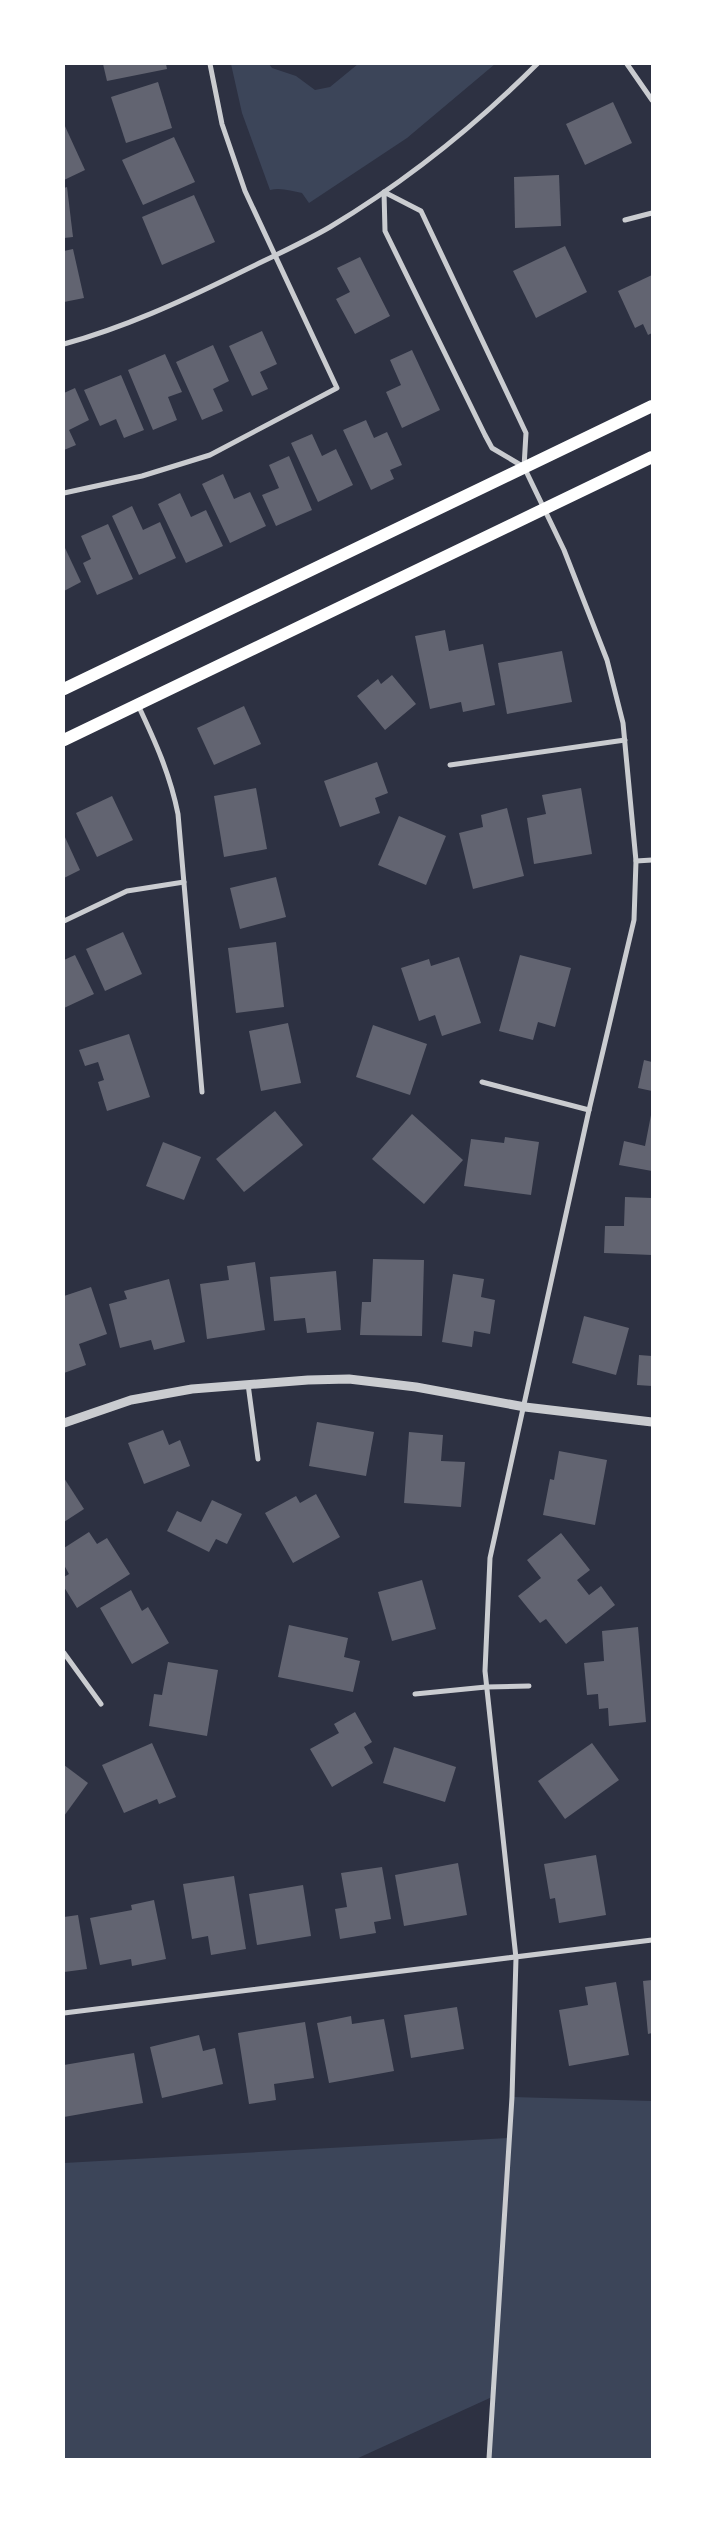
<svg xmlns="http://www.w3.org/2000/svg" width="716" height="2523" font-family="'Roboto Serif',serif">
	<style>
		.green { fill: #3c4559 }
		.building { fill: #626471 }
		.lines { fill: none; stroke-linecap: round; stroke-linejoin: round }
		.minor { stroke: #caccd0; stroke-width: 5 }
		.tertiary { stroke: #caccd0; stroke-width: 9 }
		.primary { stroke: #fff; stroke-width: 12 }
	</style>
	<rect width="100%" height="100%" fill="#2d3142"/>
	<g class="green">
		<path d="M231,64H269L272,68L296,76L315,90L330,87L358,64H495L407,138L309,203L302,193C292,191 280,187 270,190L242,113Z"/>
		<path d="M512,2097L652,2101V2459H489L492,2397L356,2459H64V2163L508,2138Z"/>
	</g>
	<g class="building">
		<path d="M103,64H166L167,69L107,81Z"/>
		<path d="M158,82L172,128L126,143L111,97Z"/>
		<path d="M613,102L632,143L585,165L566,124Z"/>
		<path d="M64,124L85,170L64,180Z"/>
		<path d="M174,137L195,182L143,205L122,160Z"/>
		<path d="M559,175L561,226L515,228L514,177Z"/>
		<path d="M67,187L73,237L64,238V188Z"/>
		<path d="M194,195L215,242L162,265L142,217Z"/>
		<path d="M565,246L587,292L536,318L513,271Z"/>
		<path d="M73,249L84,298L64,302V251Z"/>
		<path d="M360,257L390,316L355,334L336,299L350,292L337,268Z"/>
		<path d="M652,275V333L648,335L643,324L635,328L618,291Z"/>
		<path d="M262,331L277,364L260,372L268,389L252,396L229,346Z"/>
		<path d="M213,345L229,381L213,389L223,411L202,420L176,362Z"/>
		<path d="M412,350L440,410L402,428L386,392L401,385L390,360Z"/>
		<path d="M165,354L182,392L168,397L177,420L153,430L128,370Z"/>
		<path d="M121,375L144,430L124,438L116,419L100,426L84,390Z"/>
		<path d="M75,388L89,420L69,430L76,445L64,450V393Z"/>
		<path d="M366,420L374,438L387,432L402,465L390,470L394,479L371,490L343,430Z"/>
		<path d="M312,434L322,456L336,449L353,485L318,502L291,443Z"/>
		<path d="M289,456L312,510L276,526L262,495L279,488L269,465Z"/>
		<path d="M223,474L234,499L250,492L266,526L230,543L202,484Z"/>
		<path d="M180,493L191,517L206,510L223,546L186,563L158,504Z"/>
		<path d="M132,506L143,530L160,522L176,558L139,575L112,516Z"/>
		<path d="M108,524L133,579L97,595L83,563L91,559L81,536Z"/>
		<path d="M65,548L81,582L64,591V549Z"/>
		<path d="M445,630L449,651L483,644L495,705L463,712L461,702L430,709L415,636Z"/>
		<path d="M562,651L572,702L507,714L498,663Z"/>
		<path d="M392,675L416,704L385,730L357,696L378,679L381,684Z"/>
		<path d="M244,706L261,744L214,765L197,728Z"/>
		<path d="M377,762L388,793L375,798L380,813L340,827L324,781Z"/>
		<path d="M256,788L267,849L224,857L214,796Z"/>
		<path d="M581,788L592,854L534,864L527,818L546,814L542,795Z"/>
		<path d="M112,796L133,840L97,857L76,813Z"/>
		<path d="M507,808L524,876L473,889L459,833L483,827L481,815Z"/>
		<path d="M399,816L446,836L426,885L378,865Z"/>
		<path d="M64,835L80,870L64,878Z"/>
		<path d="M276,877L286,917L240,929L230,888Z"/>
		<path d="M123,932L142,974L105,991L86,949Z"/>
		<path d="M276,942L284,1007L236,1013L228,948Z"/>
		<path d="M75,955L94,994L64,1008V960Z"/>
		<path d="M520,955L571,968L555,1027L538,1022L533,1040L499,1031Z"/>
		<path d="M459,957L481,1023L442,1036L435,1015L419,1021L401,968L429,959L431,966Z"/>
		<path d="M288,1023L301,1083L261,1091L249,1031Z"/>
		<path d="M373,1025L427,1044L410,1095L356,1077Z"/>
		<path d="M129,1034L150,1097L107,1111L98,1082L104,1080L98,1062L85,1066L79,1050Z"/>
		<path d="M644,1060L652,1062V1091L638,1088Z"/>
		<path d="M275,1111L303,1145L244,1192L216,1159Z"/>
		<path d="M412,1114L463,1160L424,1204L372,1159Z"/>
		<path d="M651,1115L652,1171L619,1165L624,1141L645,1146Z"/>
		<path d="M505,1137L539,1142L531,1195L464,1186L471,1139L504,1143Z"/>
		<path d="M163,1142L201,1157L184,1200L146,1186Z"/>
		<path d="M625,1197L652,1198V1255L604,1253L605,1226H624Z"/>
		<path d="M373,1259L424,1260L422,1336L360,1335L362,1302H371Z"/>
		<path d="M255,1262L265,1330L207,1339L200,1284L229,1280L227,1266Z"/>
		<path d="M336,1271L341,1330L307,1333L305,1318L274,1321L270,1277Z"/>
		<path d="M453,1274L484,1279L481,1297L495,1300L490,1334L474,1331L472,1347L442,1342Z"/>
		<path d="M169,1279L185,1342L154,1350L151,1340L120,1348L109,1304L127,1299L124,1291Z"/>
		<path d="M91,1287L107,1334L79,1344L86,1365L64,1373V1296Z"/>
		<path d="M584,1316L629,1328L616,1375L572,1363Z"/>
		<path d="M639,1355L652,1356V1386L637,1385Z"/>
		<path d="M317,1422L374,1432L366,1476L309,1466Z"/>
		<path d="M163,1430L169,1445L180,1440L190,1466L144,1484L128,1443Z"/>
		<path d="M409,1432L443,1435L441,1461L465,1462L461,1507L404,1503Z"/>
		<path d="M559,1451L607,1460L595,1525L543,1515L550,1479L554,1480Z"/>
		<path d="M64,1478L84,1509L64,1522Z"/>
		<path d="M316,1494L340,1537L293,1563L265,1513L296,1496L300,1503Z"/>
		<path d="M212,1500L242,1514L227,1544L216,1539L209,1552L167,1531L177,1511L201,1522Z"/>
		<path d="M89,1532L97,1544L107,1538L130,1574L77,1608L64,1587V1577L69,1574L64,1565V1548Z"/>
		<path d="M561,1533L590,1570L577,1580L589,1595L601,1586L615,1605L566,1644L546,1619L540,1623L518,1596L541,1578L527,1560Z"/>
		<path d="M422,1580L436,1629L392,1641L378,1592Z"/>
		<path d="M131,1590L142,1611L148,1607L169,1643L132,1664L100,1608Z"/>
		<path d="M289,1625L348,1638L344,1657L360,1661L353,1692L278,1677Z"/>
		<path d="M638,1627L646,1722L609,1726L608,1708L599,1709L598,1694L587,1695L584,1663L604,1661L602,1631Z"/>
		<path d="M168,1662L218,1670L207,1736L149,1726L154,1694L162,1695Z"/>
		<path d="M355,1712L372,1742L364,1747L373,1763L332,1787L310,1749L339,1733L334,1724Z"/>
		<path d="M152,1743L176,1797L159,1804L157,1799L124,1813L102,1765Z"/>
		<path d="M592,1743L619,1780L565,1819L538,1781Z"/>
		<path d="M394,1747L456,1767L445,1802L383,1783Z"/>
		<path d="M64,1765L88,1783L64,1816Z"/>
		<path d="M596,1855L606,1915L559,1923L555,1898L550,1899L544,1864Z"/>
		<path d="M458,1863L467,1915L404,1926L395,1875Z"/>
		<path d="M382,1867L391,1919L374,1922L376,1933L340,1939L335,1909L347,1907L341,1873Z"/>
		<path d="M234,1876L246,1949L211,1955L208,1936L192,1939L183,1884Z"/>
		<path d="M303,1885L311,1936L257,1945L249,1894Z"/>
		<path d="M154,1900L166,1959L132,1966L131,1959L100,1965L90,1918L132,1910L131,1905Z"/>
		<path d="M78,1915L87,1969L64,1972V1917Z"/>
		<path d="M652,1980V2033L648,2034L643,1981Z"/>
		<path d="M616,1982L629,2055L569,2066L559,2010L588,2005L585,1987Z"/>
		<path d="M457,2007L464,2049L411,2058L404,2015Z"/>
		<path d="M351,2016L352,2024L384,2019L394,2071L329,2083L317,2023Z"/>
		<path d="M305,2022L314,2078L274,2084L276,2100L249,2104L238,2033Z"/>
		<path d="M199,2035L203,2051L215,2048L223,2084L162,2098L150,2047Z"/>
		<path d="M134,2053L143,2103L64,2117V2065Z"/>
	</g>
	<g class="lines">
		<g class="minor">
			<path d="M627,64L652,100"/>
			<path d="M625,220L652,213"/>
			<path d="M64,344C123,328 180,302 235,275C267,259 299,245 330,227C405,182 475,126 537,64"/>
			<path d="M64,493L142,476L210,455L337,388L245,191L222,124L210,64"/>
			<path d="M138,705C155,741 170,774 178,814L202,1092"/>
			<path d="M450,765L625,740"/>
			<path d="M636,861L652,860"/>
			<path d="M64,921L127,891L184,882"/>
			<path d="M482,1082L589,1110"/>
			<path d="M248,1384L258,1459"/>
			<path d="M64,1653L101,1704"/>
			<path d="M415,1694L486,1687L529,1686"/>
			<path d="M64,2013L652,1940"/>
			<path d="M489,2459L512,2097L516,1958L485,1671L490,1558L589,1110L634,920L636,861L623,723L607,660L564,550L524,467L526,433L421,211L384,192L385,231L485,435L492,448L524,467"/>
		</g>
		<path class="tertiary" d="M64,1423L131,1400L192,1389L308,1380L349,1379L416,1387L525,1407L652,1422"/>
		<g class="primary">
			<path d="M64,689L652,406"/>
			<path d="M64,740L652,457"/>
		</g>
	</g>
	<rect width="716" height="2523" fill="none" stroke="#ffffff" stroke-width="130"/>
</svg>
